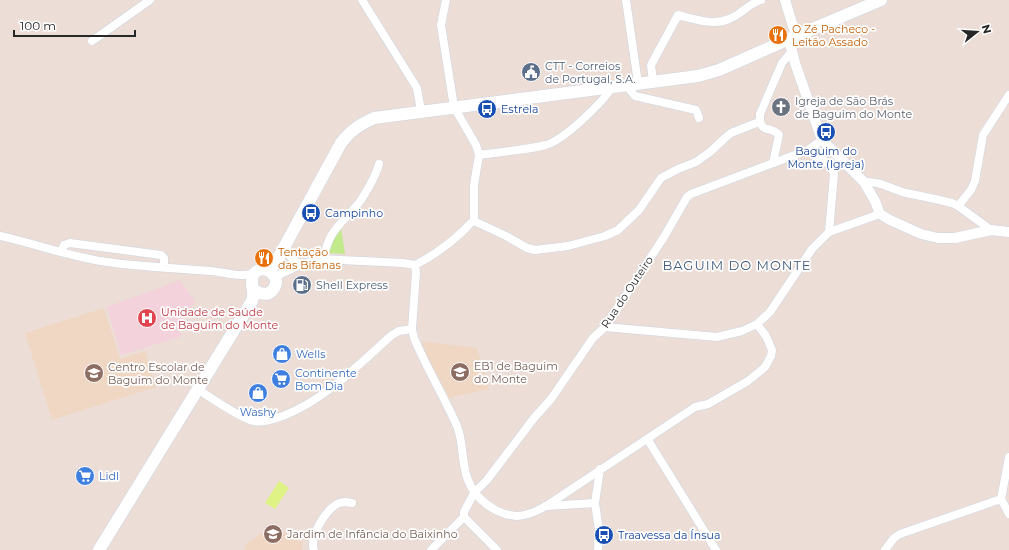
<svg xmlns="http://www.w3.org/2000/svg" width="1009" height="550" font-family="Montserrat,sans-serif">
	<style>
		.education { fill: #f0d7c3 }
		.medical { fill: #f4d2dc }
		.park { fill: #c2e98c }
		.pitch { fill: #def286 }
		.lines { fill: none; stroke-linecap: round; stroke-linejoin: round }
		.minor-casing { stroke: #ccd5e3; stroke-width: 9 }
		.tertiary-casing { stroke: #ccd5e3; stroke-width: 11 }
		.secondary-casing { stroke: #ccd5e3; stroke-width: 13 }
		.minor { stroke: #fff; stroke-width: 8 }
		.tertiary { stroke: #fff; stroke-width: 10 }
		.secondary { stroke: #fff; stroke-width: 12 }
		.labels { text-anchor: middle; stroke-width: 3.5; stroke-linejoin: round; paint-order: stroke }
		.food-label { font-size: 11px; fill: #c56008; stroke: #fff; text-anchor: start }
		.service-label { font-size: 11px; fill: #4e5e75; stroke: #fff; text-anchor: start }
		.worship-label { font-size: 11px; fill: #5b616d; stroke: #fff; text-anchor: start }
		.transit-label { font-size: 11px; fill: #164399; stroke: #fff; text-anchor: start }
		.street-label { font-size: 11px; fill: #272727; stroke: #fff }
		.health-label { font-size: 11px; fill: #be3a42; stroke: #fff; text-anchor: start }
		.shop-label { font-size: 11px; fill: #366cbe; stroke: #fff; text-anchor: start }
		.education-label { font-size: 11px; fill: #785e54; stroke: #fff; text-anchor: start }
		.quarter-label { font-size: 13px; letter-spacing: 1px; fill: #435b7c; stroke: #fff }
	</style>
	<rect width="100%" height="100%" fill="#ecddd6"/>
	<g class="education">
		<path d="M104,308L120,359L145,351L156,387L52,420L25,333Z"/>
		<path d="M422,341L477,348L489,389L448,398L426,354Z"/>
		<path d="M272,526L303,542L302,550H244L246,544Z"/>
	</g>
	<path class="medical" d="M180,280L195,301L178,328L182,336L121,355L107,307Z"/>
	<path class="park" d="M341,228L345,254L326,253Z"/>
	<path class="pitch" d="M279,481L289,488L275,509L265,503Z"/>
	<g class="lines">
		<defs>
			<g id="minor">
				<path d="M362,0L417,88L421,111"/>
				<path d="M446,0L441,25L454,107L476,145L479,155L474,185V221"/>
				<path d="M626,0L638,83"/>
				<path d="M92,41L150,0"/>
				<path d="M653,81L651,65L678,15C694,19 713,26 729,19C741,15 748,4 761,0"/>
				<path d="M626,85L635,96L696,110L699,118"/>
				<path d="M808,150C817,157 831,162 834,174L829,232"/>
				<path d="M479,155C500,152 526,150 546,145C564,140 603,102 613,86"/>
				<path d="M773,163L779,135C770,125 759,135 760,114L782,63L792,51"/>
				<path d="M864,182C881,181 890,189 906,193C921,196 936,199 952,203L958,206L991,230"/>
				<path d="M958,206L971,190L975,181L983,135L1009,95"/>
				<path d="M0,236C36,244 71,257 107,262C141,267 176,268 211,271C225,272 242,279 256,272"/>
				<path d="M286,243C287,254 291,261 302,264"/>
				<path d="M61,252L64,245L70,243L161,255L164,258V267"/>
				<path d="M323,259C325,251 327,243 331,236C339,222 352,213 361,200C368,189 376,176 379,164"/>
				<path d="M415,265L416,273L412,329L414,338C427,369 444,396 457,426C464,443 461,463 468,480C475,499 496,515 517,516C527,516 537,511 546,506L695,407L708,404L748,381L765,367L771,356L772,350L766,336L757,324"/>
				<path d="M276,278L279,275L302,264L320,259L403,263L415,265C431,257 449,244 462,232C467,228 468,224 474,221L506,236L527,248L535,250L568,246L605,236L618,230L639,210L661,178L678,169L696,162L710,152L725,138L731,133L759,122"/>
				<path d="M605,327L717,337L742,331L757,324L770,312L812,249L829,232L880,214"/>
				<path d="M197,389C212,398 238,417 253,421C263,423 273,419 283,416C326,399 358,365 392,335L399,331L412,329"/>
				<path d="M648,440L716,550"/>
				<path d="M1009,457L1001,499L1009,514"/>
				<path d="M546,506L595,503"/>
				<path d="M464,517L497,550"/>
				<path d="M314,550C309,537 325,511 337,504C342,501 347,502 352,503"/>
				<path d="M431,550L464,517V512L474,493L487,480L534,418L551,399L593,338L605,327L664,237L687,197L691,194L808,150L822,140"/>
				<path d="M598,550L599,530L595,503L600,469"/>
				<path d="M885,550L894,538L900,534L1001,499"/>
			</g>
			<g id="tertiary">
				<path d="M785,0L796,36"/>
				<path d="M789,39L795,63L822,140L864,182L875,201L880,214L890,220L921,234L938,238H955L991,230L1009,232"/>
			</g>
			<g id="secondary">
				<path d="M267,270L271,268L276,262L341,143C351,130 359,125 374,118L698,76L719,70L796,36L881,0"/>
				<path d="M99,550L252,301C256,292 246,275 259,270C262,269 265,269 268,270C271,272 273,274 275,277C278,284 274,291 267,294L258,293L252,287"/>
			</g>
		</defs>
		<use href="#minor" class="minor-casing"/>
		<use href="#tertiary" class="tertiary-casing"/>
		<use href="#secondary" class="secondary-casing"/>
		<use href="#minor" class="minor"/>
		<use href="#tertiary" class="tertiary"/>
		<use href="#secondary" class="secondary"/>
	</g>
	<defs>
		<symbol id="restaurant-disc" viewBox="-11 -11 22 22"><circle r="9.5" fill="#e8710a" stroke="#fff"/><path d="M-5-6h1v4h1v-4h1v4h1v-4h1v5L-1.5 .5V6h-2V.5L-5-1ZM5-6V6H3V1.5H1.5Q1.5-4 5-6Z" fill="#fff"/></symbol>
		<symbol id="civic-disc" viewBox="-11 -11 22 22"><circle r="9.5" fill="#5c6f8a" stroke="#fff"/><path d="M-.6-6.5H3V-4.5H.6V-3L4-1V1h2V6H-6V1h2V-1L-.6-3ZM-1.2 2.5V6h2.4V2.5Z" fill="#fff"/></symbol>
		<symbol id="church-disc" viewBox="-11 -11 22 22"><circle r="9.5" fill="#6b7280" stroke="#fff"/><path d="M-1.2-6h2.4v3.5h3.3v2.4h-3.3V6h-2.4V-.1h-3.3v-2.4h3.3Z" fill="#fff"/></symbol>
		<symbol id="bus-disc" viewBox="-11 -11 22 22"><circle r="9.5" fill="#1a4fb4" stroke="#fff"/><path d="M-5-6H5V4H4V6H2V4H-2V6H-4V4H-5ZM-3.5-4V0h7V-4ZM-3.5 1.2v1.5H-2V1.2ZM2 1.2v1.5H3.5V1.2Z" fill="#fff"/></symbol>
		<symbol id="fuel-disc" viewBox="-11 -11 22 22"><circle r="9.5" fill="#5c6f8a" stroke="#fff"/><path d="M-5.5-6h7V0h2V4h1.3V-2.5L3-4.5l.8-.8L6-3V5H2.5V1h-1V6h-7ZM-4.2-4.7v3.2H.2V-4.7Z" fill="#fff"/></symbol>
		<symbol id="hospital-disc" viewBox="-11 -11 22 22"><circle r="9.5" fill="#e0444e" stroke="#fff"/><path d="M-5-5h3v3.5h4V-5h3V5h-3V1.5h-4V5h-3Z" fill="#fff"/></symbol>
		<symbol id="shop-disc" viewBox="-11 -11 22 22"><circle r="9.5" fill="#3f7fe0" stroke="#fff"/><path d="M-5-2.5h2.3a2.7 3.5 0 0 1 5.4 0H5L5.5 6h-11ZM-1.5-2.5h3a1.5 2.3 0 0 0-3 0Z" fill="#fff"/></symbol>
		<symbol id="school-disc" viewBox="-11 -11 22 22"><circle r="9.5" fill="#8d6e63" stroke="#fff"/><path d="M0-5L7-2L0 1L-7-2ZM-4 1L0 2.5L4 1V4Q0 6-4 4Z" fill="#fff"/></symbol>
		<symbol id="supermarket-disc" viewBox="-11 -11 22 22"><circle r="9.5" fill="#3f7fe0" stroke="#fff"/><path d="M-6-5.5h2.5l.6 2H6L4.5 2H-2.5L-4.4-4H-6ZM-1.5 3.2a1.3 1.3 0 1 0 .1 0ZM3 3.2a1.3 1.3 0 1 0 .1 0Z" fill="#fff"/></symbol>
	</defs>
	<g fill-rule="evenodd">
		<use href="#restaurant-disc" x="767" y="24" width="22" height="22"/>
		<use href="#civic-disc" x="520" y="61" width="22" height="22"/>
		<use href="#church-disc" x="770" y="96" width="22" height="22"/>
		<use href="#bus-disc" x="476" y="98" width="22" height="22"/>
		<use href="#bus-disc" x="815" y="121" width="22" height="22"/>
		<use href="#bus-disc" x="300" y="202" width="22" height="22"/>
		<use href="#restaurant-disc" x="253" y="247" width="22" height="22"/>
		<use href="#fuel-disc" x="291" y="274" width="22" height="22"/>
		<use href="#hospital-disc" x="136" y="307" width="22" height="22"/>
		<use href="#shop-disc" x="271" y="343" width="22" height="22"/>
		<use href="#school-disc" x="449" y="361" width="22" height="22"/>
		<use href="#school-disc" x="83" y="362" width="22" height="22"/>
		<use href="#supermarket-disc" x="270" y="368" width="22" height="22"/>
		<use href="#shop-disc" x="247" y="382" width="22" height="22"/>
		<use href="#supermarket-disc" x="74" y="465" width="22" height="22"/>
		<use href="#school-disc" x="262" y="523" width="22" height="22"/>
		<use href="#bus-disc" x="593" y="524" width="22" height="22"/>
	</g>
	<g class="labels">
		<g class="food-label">
			<text x="792" y="33">O Zé Pacheco -<tspan x="792" dy="13">Leitão Assado</tspan></text>
			<text x="278" y="256">Tentação<tspan x="278" dy="13">das Bifanas</tspan></text>
		</g>
		<g class="service-label">
			<text x="545" y="70">CTT - Correios<tspan x="545" dy="13">de Portugal, S.A.</tspan></text>
			<text x="316" y="289">Shell Express</text>
		</g>
		<g class="worship-label">
			<text x="795" y="105">Igreja de São Brás<tspan x="795" dy="13">de Baguim do Monte</tspan></text>
		</g>
		<g class="transit-label">
			<text x="501" y="113">Estrela</text>
			<text x="826" y="155" text-anchor="middle">Baguim do<tspan x="826" dy="13">Monte (Igreja)</tspan></text>
			<text x="325" y="217">Campinho</text>
			<text x="618" y="539">Traavessa da Ínsua</text>
		</g>
		<g class="street-label">
			<text transform="translate(627 292) rotate(-56)" y="4">Rua do Outeiro</text>
		</g>
		<g class="health-label">
			<text x="161" y="316">Unidade de Saúde<tspan x="161" dy="13">de Baguim do Monte</tspan></text>
		</g>
		<g class="shop-label">
			<text x="296" y="358">Wells</text>
			<text x="295" y="377">Continente<tspan x="295" dy="13">Bom Dia</tspan></text>
			<text x="258" y="416" text-anchor="middle">Washy</text>
			<text x="99" y="480">Lidl</text>
		</g>
		<g class="education-label">
			<text x="474" y="370">EB1 de Baguim<tspan x="474" dy="13">do Monte</tspan></text>
			<text x="108" y="371">Centro Escolar de<tspan x="108" dy="13">Baguim do Monte</tspan></text>
			<text x="287" y="538">Jardim de Infância do Baixinho</text>
		</g>
		<g class="quarter-label">
			<text x="737" y="270">BAGUIM DO MONTE</text>
		</g>
	</g>
	<g transform="translate(977 32) rotate(73)" stroke="#ffffff" stroke-width="3" paint-order="stroke">
	<path d="M0-3L7 15L0 10L-7 15Z" fill="#272727"/>
	<text y="-6" font-size="11" font-weight="bold" text-anchor="middle" fill="#272727">N</text>
	</g>
	<path d="M14 30v6h121v-6" fill="none" stroke="#272727" stroke-width="2"/>
	<text x="20" y="30" font-size="12" fill="#272727" stroke="#ffffff" stroke-width="3" paint-order="stroke">100 m</text>
</svg>
